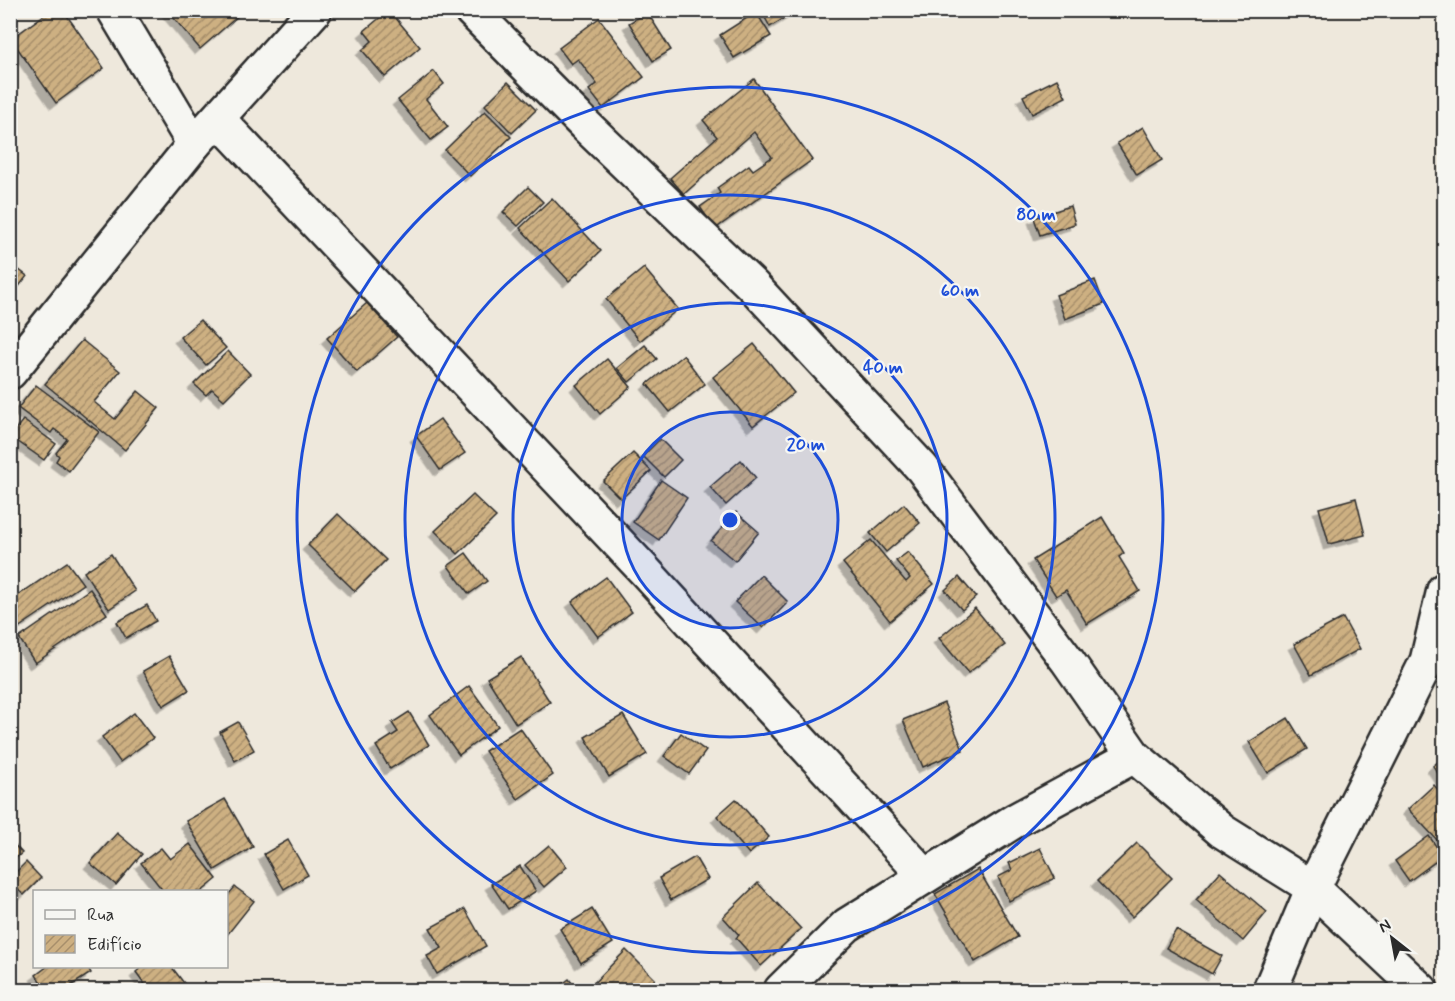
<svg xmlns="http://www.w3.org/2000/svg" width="1455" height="1001" font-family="Mynerve,sans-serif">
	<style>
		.building { fill: url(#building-hatch); stroke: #2b2b2b; stroke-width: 1.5; filter: url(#shadow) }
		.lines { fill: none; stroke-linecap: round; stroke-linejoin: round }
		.minor-casing { stroke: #2b2b2b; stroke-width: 38 }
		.minor { stroke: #f6f6f2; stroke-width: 33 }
		.ring { fill: none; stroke: #1d4ed8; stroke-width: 3 }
		.centre { fill: #1d4ed8; stroke: #f6f6f2; stroke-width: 3 }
		.ring-label { font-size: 18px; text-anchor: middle; font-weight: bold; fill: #1d4ed8; stroke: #f6f6f2; stroke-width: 4.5; stroke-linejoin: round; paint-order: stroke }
	</style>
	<defs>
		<pattern id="building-hatch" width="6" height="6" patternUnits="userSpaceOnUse" patternTransform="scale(1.5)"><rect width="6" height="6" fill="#cdb082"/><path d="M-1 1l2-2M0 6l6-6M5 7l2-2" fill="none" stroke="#a78f6b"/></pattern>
		<filter id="shadow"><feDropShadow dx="-5.5" dy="5.5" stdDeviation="0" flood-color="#0004"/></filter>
	</defs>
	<rect width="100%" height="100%" fill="#eee8dc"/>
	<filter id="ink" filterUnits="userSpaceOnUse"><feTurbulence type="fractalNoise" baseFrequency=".0167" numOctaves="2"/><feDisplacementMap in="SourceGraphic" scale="12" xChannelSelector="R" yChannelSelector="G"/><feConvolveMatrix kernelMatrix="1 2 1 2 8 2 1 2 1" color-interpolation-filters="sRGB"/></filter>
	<g filter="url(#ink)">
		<g class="building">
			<path d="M51,10H63L104,68L56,103L11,39Z"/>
			<path d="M167,10H232L237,17L200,49Z"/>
			<path d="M389,10L420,47L385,77L362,50L372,41L364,31Z"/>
			<path d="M761,10H798L770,27Z"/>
			<path d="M647,12L671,50L653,61L629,23Z"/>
			<path d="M756,12L771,36L734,58L720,35Z"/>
			<path d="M599,18L644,77L603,108L589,90L597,84L578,59L571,64L559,48Z"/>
			<path d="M434,71L444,84L426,99L448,127L431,140L398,100Z"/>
			<path d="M754,79L812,160L715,229L700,207L720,193L717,188L749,165L753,170L772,157L754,132L684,194L670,178L717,137L703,120Z"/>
			<path d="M1057,79L1066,97L1032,114L1023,96Z"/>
			<path d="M508,82L536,110L512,133L485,105Z"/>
			<path d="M485,111L511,137L470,176L445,150Z"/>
			<path d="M1143,127L1162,160L1137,175L1117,143Z"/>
			<path d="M528,187L543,202L518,226L503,212Z"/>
			<path d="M552,198L601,251L569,281L520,228Z"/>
			<path d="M1070,206L1075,224L1040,235L1034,218Z"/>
			<path d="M10,263L27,276L10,298Z"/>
			<path d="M644,268L678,309L640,341L606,299Z"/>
			<path d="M1095,280L1104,304L1065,319L1056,295Z"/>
			<path d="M367,303L397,337L357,372L327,338Z"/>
			<path d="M200,320L226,348L206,365L180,337Z"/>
			<path d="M82,340L120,371L94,402L115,419L138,391L159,408L125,450L45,384Z"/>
			<path d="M754,344L794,393L753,426L713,377Z"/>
			<path d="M645,345L657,359L629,382L617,368Z"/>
			<path d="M228,351L250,374L224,400L212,389L206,395L194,384Z"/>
			<path d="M683,355L705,384L670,412L647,384Z"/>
			<path d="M607,359L631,387L600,414L576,385Z"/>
			<path d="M36,385L99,432L69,471L56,461L59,456L56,453L67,439L54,429L51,433L18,408Z"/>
			<path d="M440,419L465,453L440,470L416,436Z"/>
			<path d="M23,420L56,444L44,460L10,436Z"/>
			<path d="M660,439L681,460L664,477L643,456Z"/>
			<path d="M633,453L651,471L621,499L603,481Z"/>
			<path d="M741,460L756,478L726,505L710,487Z"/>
			<path d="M661,480L687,498L659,540L633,522Z"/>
			<path d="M473,495L496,517L458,554L435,531Z"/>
			<path d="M1356,498L1365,535L1329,544L1319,508Z"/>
			<path d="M904,504L920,523L886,552L870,533Z"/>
			<path d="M736,512L759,532L735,561L711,541Z"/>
			<path d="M338,514L386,560L355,591L308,545Z"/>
			<path d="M1102,517L1124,553L1119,557L1140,591L1087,624L1066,590L1056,596L1033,560Z"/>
			<path d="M871,540L906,582L910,578L896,561L908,552L934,584L890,621L843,563Z"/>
			<path d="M466,553L487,581L469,594L448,566Z"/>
			<path d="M111,554L135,591L109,609L84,572Z"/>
			<path d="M67,562L83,584L12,632L10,601Z"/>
			<path d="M761,575L788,602L763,628L735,602Z"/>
			<path d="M606,577L632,612L598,637L572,602Z"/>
			<path d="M959,577L976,597L962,610L945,590Z"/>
			<path d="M90,589L107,614L35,663L19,638Z"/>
			<path d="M147,605L156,621L126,638L117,622Z"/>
			<path d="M975,608L1005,645L968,673L939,638Z"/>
			<path d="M1343,618L1360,649L1311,675L1294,644Z"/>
			<path d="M169,656L189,690L163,706L143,671Z"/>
			<path d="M521,657L550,702L516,724L487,678Z"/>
			<path d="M469,686L498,726L459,755L430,715Z"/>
			<path d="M944,703L963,750L923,767L903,720Z"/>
			<path d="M409,712L429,745L390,769L376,746L398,732L392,723Z"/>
			<path d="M134,713L153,738L120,762L102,737Z"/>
			<path d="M623,715L647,754L609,777L585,737Z"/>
			<path d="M1288,718L1307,749L1268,773L1249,742Z"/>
			<path d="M238,722L254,750L235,761L220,732Z"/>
			<path d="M520,728L553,775L518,799L485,751Z"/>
			<path d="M681,733L706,751L689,774L664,756Z"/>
			<path d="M1444,757V782L1433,766Z"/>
			<path d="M1434,785L1444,796V835L1438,841L1408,809Z"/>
			<path d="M225,799L253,847L215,870L186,821Z"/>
			<path d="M736,799L769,837L749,854L717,816Z"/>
			<path d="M117,833L142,854L116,885L90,863Z"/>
			<path d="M1429,836L1443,856L1409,881L1395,861Z"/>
			<path d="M10,840L22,853L10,863Z"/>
			<path d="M288,840L308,875L284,889L264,854Z"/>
			<path d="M1137,843L1172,878L1132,917L1097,881Z"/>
			<path d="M190,844L217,879L201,892H164L141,863L161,848L170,859Z"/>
			<path d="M549,845L567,867L544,887L525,865Z"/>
			<path d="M1040,848L1055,878L1009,901L998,877L1012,870L1009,863Z"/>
			<path d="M695,857L708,879L671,900L659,878Z"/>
			<path d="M26,862L41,878L24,895L10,883V878Z"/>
			<path d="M520,866L536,891L508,909L491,884Z"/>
			<path d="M978,869L1018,937L975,962L935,894Z"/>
			<path d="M1220,872L1267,912L1243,941L1196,900Z"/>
			<path d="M758,883L801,929L761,966L736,938L739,935L723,917Z"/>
			<path d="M235,887L254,901L227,935L226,897Z"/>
			<path d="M465,909L486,946L437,974L427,956L442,948L430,928Z"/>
			<path d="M592,909L613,943L581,963L560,929Z"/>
			<path d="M1176,930L1222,956L1212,974L1166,948Z"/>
			<path d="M626,950L655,979L644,990H587Z"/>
			<path d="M48,966H87L91,973L64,990H46L36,975Z"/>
			<path d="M143,966H171L187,987L182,990H149L136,972Z"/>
			<path d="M569,979L577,990H554Z"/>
		</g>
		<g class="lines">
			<defs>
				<g id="minor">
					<path d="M114,10L194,144"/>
					<path d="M471,10L584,124L753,286L922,468L1067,660L1134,756L1222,831L1313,888L1421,990"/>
					<path d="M218,119L644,570L925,876"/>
					<path d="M10,372L194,144L315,10"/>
					<path d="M781,990L847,925L1016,820L1134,756"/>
					<path d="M1270,990L1313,888L1427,661L1444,590"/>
				</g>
			</defs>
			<use href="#minor" class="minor-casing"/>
			<use href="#minor" class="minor"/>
		</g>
	</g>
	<circle cx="730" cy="520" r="108" fill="#1d4ed8" fill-opacity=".12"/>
	<g class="ring">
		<circle cx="730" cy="520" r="108"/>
		<circle cx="730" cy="520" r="217"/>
		<circle cx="730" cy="520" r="325"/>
		<circle cx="730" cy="520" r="433"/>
	</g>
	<circle cx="730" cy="520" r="9" class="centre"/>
	<g class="ring-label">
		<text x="1036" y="220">80 m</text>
		<text x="960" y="296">60 m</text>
		<text x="883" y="373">40 m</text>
		<text x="806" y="450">20 m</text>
	</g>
	<rect width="1455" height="1001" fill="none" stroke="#f6f6f2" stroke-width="36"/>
	<rect x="18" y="18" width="1419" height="965" fill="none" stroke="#2b2b2b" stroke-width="2" filter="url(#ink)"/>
	<rect x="33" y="890" width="195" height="78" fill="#f6f6f2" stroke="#a5a5a2" stroke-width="1.5"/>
	<rect x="45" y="910" width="30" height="9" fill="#f6f6f2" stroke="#a5a5a2" stroke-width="1.5"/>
	<text x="87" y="920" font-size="18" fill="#2b2b2b">Rua</text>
	<rect x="45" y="935" width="30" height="18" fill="url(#building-hatch)" stroke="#a5a5a2" stroke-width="1.5"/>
	<text x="87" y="950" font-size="18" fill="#2b2b2b">Edifício</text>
	<g transform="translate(1392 938) rotate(329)" stroke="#f6f6f2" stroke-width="4.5" paint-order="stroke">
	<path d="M0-4.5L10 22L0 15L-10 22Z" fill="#2b2b2b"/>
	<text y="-9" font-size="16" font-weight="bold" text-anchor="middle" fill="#2b2b2b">N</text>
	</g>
</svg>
